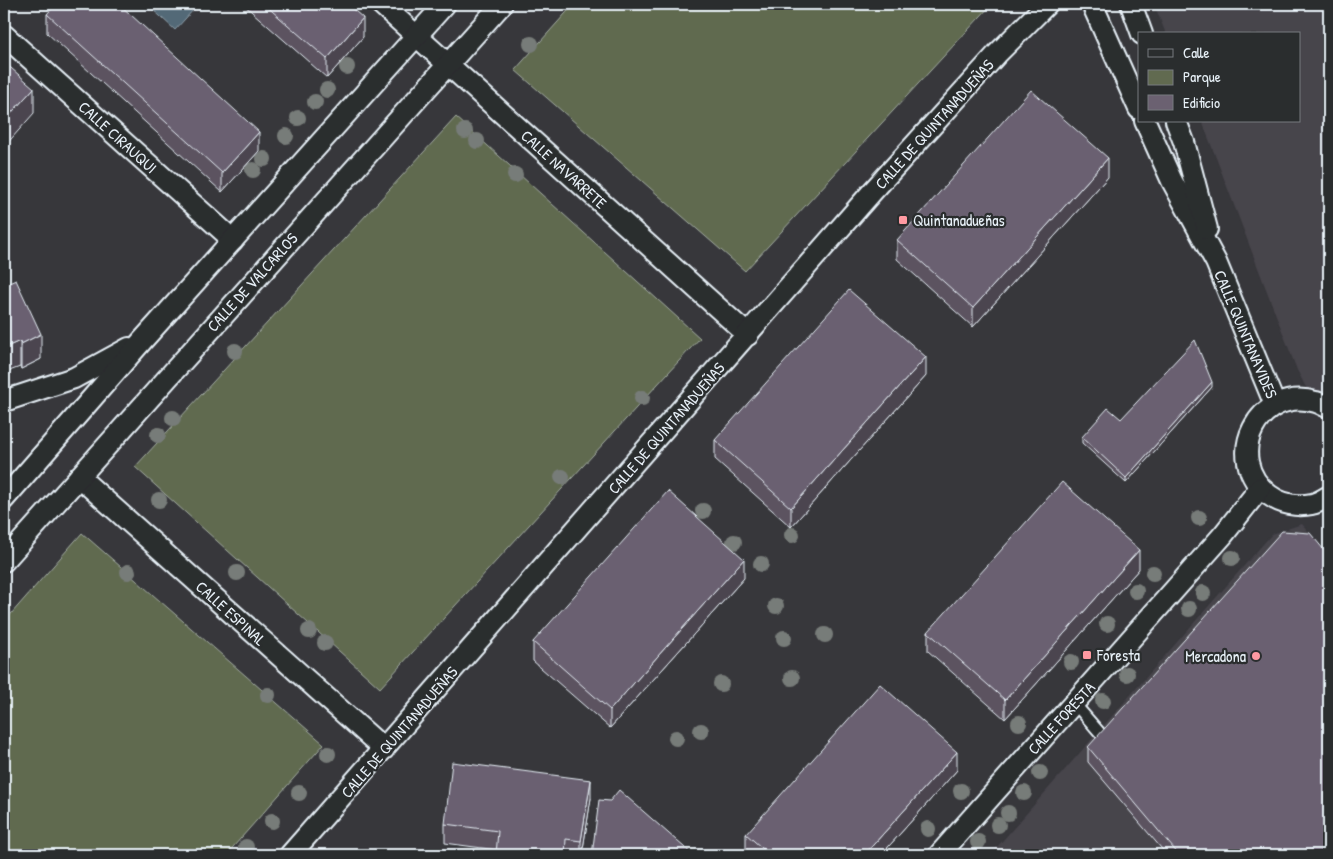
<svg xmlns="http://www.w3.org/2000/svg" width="1333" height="859" font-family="'Patrick Hand',sans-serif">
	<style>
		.built { fill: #47444b }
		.green { fill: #616a50; stroke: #a4aea4 }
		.water { fill: #526977; stroke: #8e9fab }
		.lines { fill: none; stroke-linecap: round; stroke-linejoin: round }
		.lane-casing { stroke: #e8f1f8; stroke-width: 14 }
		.street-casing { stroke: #e8f1f8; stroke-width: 24 }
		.lane { stroke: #2a2d2e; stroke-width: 10 }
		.street { stroke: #2a2d2e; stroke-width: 20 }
		.tree { fill: #777c79 }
		.wall { fill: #5c5361; stroke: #e8f1f8 }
		.shaded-wall { fill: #4b444f; stroke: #e8f1f8 }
		.building { fill: #6b6171; stroke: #e8f1f8 }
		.poi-dot { fill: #ff9aa2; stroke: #2a2d2e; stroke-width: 2 }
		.labels { text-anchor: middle; stroke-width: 4.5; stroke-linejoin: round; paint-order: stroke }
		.street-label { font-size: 16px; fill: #e8f1f8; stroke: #2a2d2e }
		.poi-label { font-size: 16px; fill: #e8f1f8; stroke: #2a2d2e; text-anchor: start }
	</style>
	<rect width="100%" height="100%" fill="#37373b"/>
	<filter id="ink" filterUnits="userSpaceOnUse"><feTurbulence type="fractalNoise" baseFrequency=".02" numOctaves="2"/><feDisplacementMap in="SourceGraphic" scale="10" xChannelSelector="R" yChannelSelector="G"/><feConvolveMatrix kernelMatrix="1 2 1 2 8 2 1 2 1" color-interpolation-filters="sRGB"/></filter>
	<g filter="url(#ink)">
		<g class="built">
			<path d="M1154,4H1329V432L1297,370L1202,121H1299V34H1166Z"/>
			<path d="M1302,524L1329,555V855H990L1272,534Z"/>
		</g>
		<g class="green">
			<path d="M574,4H992L745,271L515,70Z"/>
			<path d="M456,117L700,338L380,688L135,467Z"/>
			<path d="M82,533L324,744L226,855H4V622Z"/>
		</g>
		<path class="water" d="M147,4H190L195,8L175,30Z"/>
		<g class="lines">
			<defs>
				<path id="lane" d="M1074,703L1107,741"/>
				<g id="street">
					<path d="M381,4L748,335"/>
					<path d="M1092,4L1139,109"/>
					<path d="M1131,4L1142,34"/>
					<path d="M4,35L233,240"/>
					<path d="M1145,121L1172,181L1216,262L1275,405"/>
					<path d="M1176,121L1184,142L1207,229"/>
					<path d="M4,401L74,378L129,348"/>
					<path d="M1329,408C1325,406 1320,403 1316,402C1259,385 1221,458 1269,495C1281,504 1297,507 1312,504C1318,503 1324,499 1329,496"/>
					<path d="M79,477L384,749"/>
					<path d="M4,499L142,341L445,4"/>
					<path d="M4,561L502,4"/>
					<path d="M290,855L872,192L997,54L1047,4"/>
					<path d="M939,855L1223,535L1260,488"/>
				</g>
			</defs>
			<use href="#lane" class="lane-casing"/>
			<use href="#street" class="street-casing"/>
			<use href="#lane" class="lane"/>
			<use href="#street" class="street"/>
		</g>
		<g class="tree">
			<circle cx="531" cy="44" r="8"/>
			<circle cx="347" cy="67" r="8"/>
			<circle cx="327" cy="90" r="8"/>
			<circle cx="315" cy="102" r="8"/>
			<circle cx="298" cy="118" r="8"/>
			<circle cx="465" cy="131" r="8"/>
			<circle cx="286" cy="136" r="8"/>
			<circle cx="477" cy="141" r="8"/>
			<circle cx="264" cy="159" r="8"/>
			<circle cx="253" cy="170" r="8"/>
			<circle cx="515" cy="175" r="8"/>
			<circle cx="235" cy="351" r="8"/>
			<circle cx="642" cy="398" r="8"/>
			<circle cx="173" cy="418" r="8"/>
			<circle cx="158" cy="435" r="8"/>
			<circle cx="562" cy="477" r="8"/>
			<circle cx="159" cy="500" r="8"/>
			<circle cx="703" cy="511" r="8"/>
			<circle cx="1199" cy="518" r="8"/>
			<circle cx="792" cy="535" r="8"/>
			<circle cx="734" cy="542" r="8"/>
			<circle cx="1232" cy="558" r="8"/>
			<circle cx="761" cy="564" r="8"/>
			<circle cx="128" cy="572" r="8"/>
			<circle cx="237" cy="573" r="8"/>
			<circle cx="1153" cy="573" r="8"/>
			<circle cx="1136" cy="591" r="8"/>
			<circle cx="1203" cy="593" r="8"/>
			<circle cx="776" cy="606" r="8"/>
			<circle cx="1189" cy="609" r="8"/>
			<circle cx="1107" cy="624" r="8"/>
			<circle cx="309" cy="631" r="8"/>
			<circle cx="825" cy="635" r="8"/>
			<circle cx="784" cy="638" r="8"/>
			<circle cx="325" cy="643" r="8"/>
			<circle cx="1071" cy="662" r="8"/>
			<circle cx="1127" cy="674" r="8"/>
			<circle cx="792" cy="678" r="8"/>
			<circle cx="721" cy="684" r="8"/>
			<circle cx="268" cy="695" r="8"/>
			<circle cx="1103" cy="701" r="8"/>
			<circle cx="1019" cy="723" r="8"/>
			<circle cx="701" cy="731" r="8"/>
			<circle cx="676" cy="738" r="8"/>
			<circle cx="328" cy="754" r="8"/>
			<circle cx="1040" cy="773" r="8"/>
			<circle cx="961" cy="791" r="8"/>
			<circle cx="299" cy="793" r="8"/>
			<circle cx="1024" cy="793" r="8"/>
			<circle cx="1008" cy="813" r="8"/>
			<circle cx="272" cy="821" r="8"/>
			<circle cx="998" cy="825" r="8"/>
			<circle cx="928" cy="829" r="8"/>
			<circle cx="978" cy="842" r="8"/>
			<circle cx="246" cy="847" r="8"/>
		</g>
		<g class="wall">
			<path d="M243,4H347L363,37L327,78Z"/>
			<path d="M47,14L259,151L222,192L47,33Z"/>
			<path d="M1108,177L973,327L897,259V240Z"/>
			<path d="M4,285L41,359L21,369L20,367Z"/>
			<path d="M926,376L791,527L715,459V440Z"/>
			<path d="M1212,387L1126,483L1082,443V437L1121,419Z"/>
			<path d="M1139,569L1005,719L928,651V632Z"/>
			<path d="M744,578L610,728L533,661V642Z"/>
			<path d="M1088,747L1329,855H1167L1088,762Z"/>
			<path d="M957,770L881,855H748L746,853V834Z"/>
			<path d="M591,798L582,855H496L497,850L445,843V824Z"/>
		</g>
		<g class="shaded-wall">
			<path d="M363,18V37L327,78V59Z"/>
			<path d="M34,88V113L4,147V121Z"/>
			<path d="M259,132V151L222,192V173Z"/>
			<path d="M1108,158V177L973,327V308Z"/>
			<path d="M41,334V359L21,369V344Z"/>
			<path d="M20,341V367L4,373V348Z"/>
			<path d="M926,357V376L791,527V508Z"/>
			<path d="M1212,382V387L1126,483V478Z"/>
			<path d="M1139,550V569L1005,719V700Z"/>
			<path d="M744,559V578L610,728V710Z"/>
			<path d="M957,752V770L881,855H864Z"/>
			<path d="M591,780V798L582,855H581V841Z"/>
		</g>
		<g class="building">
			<path d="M56,4H119L259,132L222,173L47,14Z"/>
			<path d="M264,4H347L363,18L327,59Z"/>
			<path d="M4,62L34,88L4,121Z"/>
			<path d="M1031,90L1108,158L973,308L897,240Z"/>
			<path d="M16,280L41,334L21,344L20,341L4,348V285Z"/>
			<path d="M849,290L926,357L791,508L715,440Z"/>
			<path d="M1195,340L1212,382L1126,478L1082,437L1108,408L1121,419Z"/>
			<path d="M1062,482L1139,550L1005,700L928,632Z"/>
			<path d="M668,491L744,559L610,710L533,642Z"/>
			<path d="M1282,531L1310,533L1329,556V855H1179L1088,747Z"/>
			<path d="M880,684L957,752L864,855H770L746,834Z"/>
			<path d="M452,762L591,780L581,841L566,839L565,855H496L498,831L445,824Z"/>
			<path d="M619,790L693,855H592L599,800L610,801Z"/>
		</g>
	</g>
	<g class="poi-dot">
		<rect x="898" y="215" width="10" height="10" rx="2.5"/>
		<rect x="1082" y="650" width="10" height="10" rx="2.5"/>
		<circle cx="1256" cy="656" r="5"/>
	</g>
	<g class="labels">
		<g class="street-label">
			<text transform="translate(934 124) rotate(-48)" y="6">CALLE DE QUINTANADUEÑAS</text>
			<text transform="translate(118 137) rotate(42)" y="6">CALLE CIRAUQUI</text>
			<text transform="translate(564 169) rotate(42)" y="6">CALLE NAVARRETE</text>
			<text transform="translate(252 282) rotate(-48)" y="6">CALLE DE VALCARLOS</text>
			<text transform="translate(1246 334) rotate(67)" y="6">CALLE QUINTANAVIDES</text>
			<text transform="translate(666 428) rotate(-49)" y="6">CALLE DE QUINTANADUEÑAS</text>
			<text transform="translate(231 613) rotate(42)" y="6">CALLE ESPINAL</text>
			<text transform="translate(1061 718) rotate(-48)" y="6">CALLE FORESTA</text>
			<text transform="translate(399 732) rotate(-49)" y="6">CALLE DE QUINTANADUEÑAS</text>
		</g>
		<g class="poi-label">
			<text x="913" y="226">Quintanadueñas</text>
			<text x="1097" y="661">Foresta</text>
			<text x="1246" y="662" text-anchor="end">Mercadona</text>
		</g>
	</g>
	<rect width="1333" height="859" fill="none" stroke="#2a2d2e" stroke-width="20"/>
	<rect x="10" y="10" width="1313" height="839" fill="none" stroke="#e8f1f8" stroke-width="2" filter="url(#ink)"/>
	<rect x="1138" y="32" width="162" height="90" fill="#2a2d2e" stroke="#767b7f"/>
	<rect x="1148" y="49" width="25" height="8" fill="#2a2d2e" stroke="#767b7f"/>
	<text x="1183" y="58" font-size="15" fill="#e8f1f8">Calle</text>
	<rect x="1148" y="70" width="25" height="15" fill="#616a50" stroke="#767b7f"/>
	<text x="1183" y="82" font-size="15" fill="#e8f1f8">Parque</text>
	<rect x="1148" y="95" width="25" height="15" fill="#6b6171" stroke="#767b7f"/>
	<text x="1183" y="108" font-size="15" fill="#e8f1f8">Edificio</text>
</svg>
